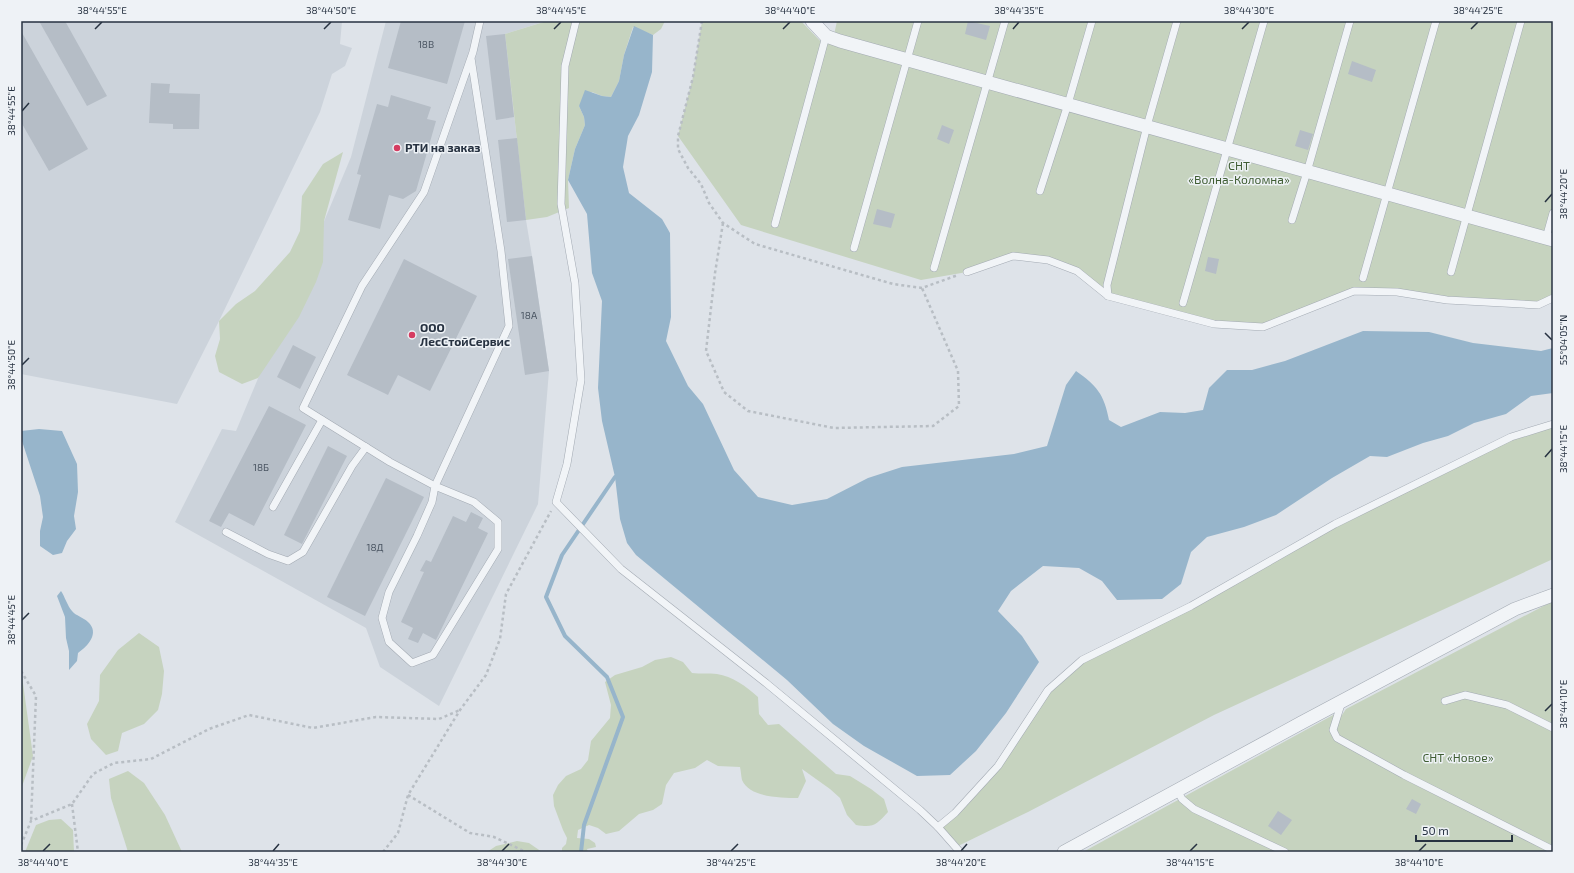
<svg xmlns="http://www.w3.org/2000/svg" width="1574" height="873" font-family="'Exo 2',sans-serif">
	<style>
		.built { fill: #ccd3db }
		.green { fill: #c6d3bf }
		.water { fill: #97b5cb }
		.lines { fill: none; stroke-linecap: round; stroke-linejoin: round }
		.stream { stroke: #97b5cb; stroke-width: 4 }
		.building { fill: #b5bdc6 }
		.lane-casing { stroke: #a3aab3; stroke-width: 8 }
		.street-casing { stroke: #a3aab3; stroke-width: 14 }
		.path { stroke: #b8bec4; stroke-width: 2.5; stroke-dasharray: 3 3; stroke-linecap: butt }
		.lane { stroke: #f1f4f7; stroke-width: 7 }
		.street { stroke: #f1f4f7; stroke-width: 13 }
		.ticks { fill: none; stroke: #273241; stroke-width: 1.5 }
		.poi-dot { fill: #d53c61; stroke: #eef2f6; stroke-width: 1.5 }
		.labels { text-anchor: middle; stroke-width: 3; stroke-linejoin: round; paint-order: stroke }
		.number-label { font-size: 10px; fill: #4a5562 }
		.poi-label { font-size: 12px; font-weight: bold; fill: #273241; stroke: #eef2f6; text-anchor: start }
		.park-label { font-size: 12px; fill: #3f5d33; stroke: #eef2f6 }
		.neatline { fill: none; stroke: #273241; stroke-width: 1.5 }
		.ticks-label { font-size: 10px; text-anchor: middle; fill: #273241 }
	</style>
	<rect width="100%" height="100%" fill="#dee3e9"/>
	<g class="built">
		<path d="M21,21H342L340,44L352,48L345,66L332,74L320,112L219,321L177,404L21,374Z"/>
		<path d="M386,21H541L540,23L505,34L526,220L532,256L549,371L538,504L439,706L380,667L366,628L175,522L222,429L236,431L351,157Z"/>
	</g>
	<g class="green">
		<path d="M547,21H665L661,29L653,35L633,27L624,55L619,81L611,97L602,96L592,92L579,106L584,117L585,125L575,149L568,180L569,208L547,217L526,220L505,34Z"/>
		<path d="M702,21H801L825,46L834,35L837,21H1553V298L1538,305L1354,291L1263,327L1214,324L1108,296L1077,271L1048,259L1013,256L967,272L921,280L741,225L678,136L693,77Z"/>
		<path d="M343,152L324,221L323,262L316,282L299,317L258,378L242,384L219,372L215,356L220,339L219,321L236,304L255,291L290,252L300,231L302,196L323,164Z"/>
		<path d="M1553,424V559L1214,715L1028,812L956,847L938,827L998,766L1048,690L1082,660L1191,606L1335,524L1511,437Z"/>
		<path d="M1553,601V852H1083L1335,714L1340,718L1346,709Z"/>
		<path d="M139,633L159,647L164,671L162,694L158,710L144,724L122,733L118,751L106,755L91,739L87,724L99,701L100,675L118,650Z"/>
		<path d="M671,657L683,662L692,673C700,674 709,673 717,674C732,676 747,687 758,697L759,714L768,725L779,724L836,774L850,776L871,789L884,799L888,812C876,825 874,828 856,825L847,815L840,798L830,789L802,769L806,781L798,798C782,798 750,798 742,780C741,776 741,771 740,767L718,766L707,760L695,768L674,773L666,785L662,804L653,810L639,814L619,831L606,834L598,828L589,825L578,830L577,838L589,839L595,843L596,847L587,849L588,852H562V848L566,844L567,838L563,830L554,806L553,795L558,785L566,776L581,769L588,760L591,741L610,718L611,705L605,682L615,675L642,667L655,660Z"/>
		<path d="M21,669L33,756L21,789Z"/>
		<path d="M128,771L144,783L165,815L182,852H128L111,798L109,779Z"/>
		<path d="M61,819L73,830L74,852H25L36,825L49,820Z"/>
		<path d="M517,841L529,843L542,852H487L496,846Z"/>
	</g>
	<g class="water">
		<path d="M634,26L653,35L652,72L639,115L628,136L623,167L629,193L662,219L670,233L671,317L666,341L688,386L703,404L734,470L758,497L792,505L827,499L868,478L902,467L1014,454L1047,446L1066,385L1076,371C1097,386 1104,394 1109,420L1121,427L1160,412L1185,413L1203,410L1209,388L1227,370H1252L1285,361L1363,331L1429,332L1473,343L1541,351L1553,348V393L1531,396L1506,414L1474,423L1448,436L1423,443L1387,457L1370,456L1332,478L1276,515L1244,527L1207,537L1191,552L1181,584L1162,599L1117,600L1102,581L1079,568L1043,566L1011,591L998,611L1022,636L1039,662L1006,713L976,751L950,775L917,776L864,746L833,724L787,680L636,555L627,543L620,519L615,477L602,421L598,388L602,301L592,273L587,214L568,180L575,149L585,125L584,117L579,106L585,90L602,96L611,97L619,81L624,55Z"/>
		<path d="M39,429L62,431L77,464L78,492L74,516L76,529L67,541L62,553L53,555L40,546V531L43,517L40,496L21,438V431Z"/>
		<path d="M61,591C65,597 67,605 72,611C76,616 83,617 88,622C100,633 88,646 78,653L77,661L69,670V651L66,638L65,617L57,596Z"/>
	</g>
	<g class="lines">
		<path class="stream" d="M581,852L584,825L623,717L607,677L565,636L546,597L562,555L615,477"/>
	</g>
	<g class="building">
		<path d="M39,21H65L107,96L87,106Z"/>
		<path d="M401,21H465L447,84L388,68Z"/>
		<path d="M968,21L990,26L986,40L965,34Z"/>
		<path d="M21,31L88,149L49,171L21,122Z"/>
		<path d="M505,34L514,117L496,120L486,36Z"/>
		<path d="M1352,61L1376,70L1372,82L1348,74Z"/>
		<path d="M151,83L170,84L169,93L200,94L199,129H173V124L149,123Z"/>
		<path d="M391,95L431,107L427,119L436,121L416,191L403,199L389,195L380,229L348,220L361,175L357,174L377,104L388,107Z"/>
		<path d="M942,125L954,130L949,144L937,139Z"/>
		<path d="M1300,130L1313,134L1308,150L1295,146Z"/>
		<path d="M517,138L526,220L507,222L498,140Z"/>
		<path d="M877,209L895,214L891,228L873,224Z"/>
		<path d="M532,256L549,371L525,375L508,259Z"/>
		<path d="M1208,257L1219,259L1216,274L1205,271Z"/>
		<path d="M404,259L477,296L430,391L398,375L388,395L347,375Z"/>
		<path d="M293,345L316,357L300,389L277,377Z"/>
		<path d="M269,406L306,425L254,526L229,513L221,527L209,521Z"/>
		<path d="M328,446L347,456L302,544L284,535Z"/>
		<path d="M386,478L424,497L365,616L327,597Z"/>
		<path d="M471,512L483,518L478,528L488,533L436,640L423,633L418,643L408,639L413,628L401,622L424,572L420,571L426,560L431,562L453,516L466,522Z"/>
		<path d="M1412,799L1421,804L1416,814L1406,809Z"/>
		<path d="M1278,811L1292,820L1281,835L1268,826Z"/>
	</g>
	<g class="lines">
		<defs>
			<g id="lane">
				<path d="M576,21L565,66L561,204L575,283L581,380L567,464L556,502L621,569L766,683L920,810L938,827L960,852"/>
				<path d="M471,58L501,251L509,326L435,486L474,502L498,522V549L433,655L412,663L389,642L382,618L389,592L417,536L432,502L435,486L390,462L303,408L362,286L424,192L473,52L480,21"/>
				<path d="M1040,191L1068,104L1092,21"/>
				<path d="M1292,220L1307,172L1350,21"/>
				<path d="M775,224L826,36"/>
				<path d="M1546,238L1553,213"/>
				<path d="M854,248L918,21"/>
				<path d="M934,268L1005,21"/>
				<path d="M967,272L1013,256L1048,260L1077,271L1108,296L1214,324L1263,327L1354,291L1397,292L1447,300L1538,305L1553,298"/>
				<path d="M1451,272L1521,21"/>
				<path d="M1363,278L1436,21"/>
				<path d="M1108,296L1107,285L1147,126L1177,21"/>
				<path d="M1183,303L1264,21"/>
				<path d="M273,507L322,420"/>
				<path d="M226,532L268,554L288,561L303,552L352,466L366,447"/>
				<path d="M1342,701L1333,730L1337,738L1404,775L1551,849"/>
				<path d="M1445,701L1465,695L1507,705L1553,728"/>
				<path d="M1177,790L1182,799L1194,809L1285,852"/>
				<path d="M938,827L955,813L998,766L1048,690L1082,660L1191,606L1335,524L1511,437L1553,424"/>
			</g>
			<g id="street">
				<path d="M812,21L826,36L840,41L1553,240"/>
				<path d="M1064,852L1301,723L1515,609L1553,595"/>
			</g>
		</defs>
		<use href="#lane" class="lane-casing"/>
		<use href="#street" class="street-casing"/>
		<g class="path">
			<path d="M702,21L693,77L678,136V149L688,168L701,184L709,203L723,223L755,244L893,284L922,288L958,275"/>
			<path d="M723,223L715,273L706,351L724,392L748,411L834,428L933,426L959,406L958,371L922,288"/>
			<path d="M21,671L36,696L31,821"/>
			<path d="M408,795L470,833L494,837L526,852"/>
			<path d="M72,804L78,852"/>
			<path d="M21,845L31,821L72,804L93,774L114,763L151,759L209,729L249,715L313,728L376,717L439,719L460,710"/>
			<path d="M383,852L398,833L408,795L460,710L486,675L500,639L506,594L551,511"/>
		</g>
		<use href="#lane" class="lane"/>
		<use href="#street" class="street"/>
	</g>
	<path class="ticks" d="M95,29L102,22M324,29L331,22M554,29L561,22M783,29L790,22M1013,29L1019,22M1242,29L1249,22M1471,29L1478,22M22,111L29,103M1545,202L1552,194M1545,333L1552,340M22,365L29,358M1545,457L1552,449M22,620L29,613M1545,711L1552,704M43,851L50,844M273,851L279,844M502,851L509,844M731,851L738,844M961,851L967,844M1190,851L1197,844M1419,851L1426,844"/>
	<g class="poi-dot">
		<circle cx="397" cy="148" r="4"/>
		<circle cx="412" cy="335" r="4"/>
	</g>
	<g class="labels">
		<g class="number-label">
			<text x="426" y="48">18В</text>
			<text x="529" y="319">18А</text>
			<text x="261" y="471">18Б</text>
			<text x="375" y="551">18Д</text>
		</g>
		<g class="poi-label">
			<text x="405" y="152">РТИ на заказ</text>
			<text x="420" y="332">ООО<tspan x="420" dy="14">ЛесСтойСервис</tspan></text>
		</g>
		<g class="park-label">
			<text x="1239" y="170">СНТ<tspan x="1239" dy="14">«Волна-Коломна»</tspan></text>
			<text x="1458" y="762">СНТ «Новое»</text>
		</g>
	</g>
	<rect width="1574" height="873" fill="none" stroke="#eef2f6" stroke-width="44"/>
	<path d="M1416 835v6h96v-6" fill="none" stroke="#273241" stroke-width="2"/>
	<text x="1422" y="835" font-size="12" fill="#273241" stroke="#eef2f6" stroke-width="3" paint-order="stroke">50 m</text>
	<rect x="22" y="22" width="1530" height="829" class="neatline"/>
	<g class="ticks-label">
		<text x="102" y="14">38°44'55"E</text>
		<text x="331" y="14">38°44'50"E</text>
		<text x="561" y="14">38°44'45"E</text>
		<text x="790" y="14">38°44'40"E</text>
		<text x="1019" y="14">38°44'35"E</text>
		<text x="1249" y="14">38°44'30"E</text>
		<text x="1478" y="14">38°44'25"E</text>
		<text transform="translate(11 111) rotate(-90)" y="4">38°44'55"E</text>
		<text transform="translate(1563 194) rotate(-90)" y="4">38°44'20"E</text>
		<text transform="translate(1563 340) rotate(-90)" y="4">55°04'05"N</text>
		<text transform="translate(11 365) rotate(-90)" y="4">38°44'50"E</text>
		<text transform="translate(1563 449) rotate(-90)" y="4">38°44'15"E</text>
		<text transform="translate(11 620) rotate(-90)" y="4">38°44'45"E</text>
		<text transform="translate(1563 704) rotate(-90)" y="4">38°44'10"E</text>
		<text x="43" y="866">38°44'40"E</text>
		<text x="273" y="866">38°44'35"E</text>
		<text x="502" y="866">38°44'30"E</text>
		<text x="731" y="866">38°44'25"E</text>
		<text x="961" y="866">38°44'20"E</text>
		<text x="1190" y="866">38°44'15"E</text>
		<text x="1419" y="866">38°44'10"E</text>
	</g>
</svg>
